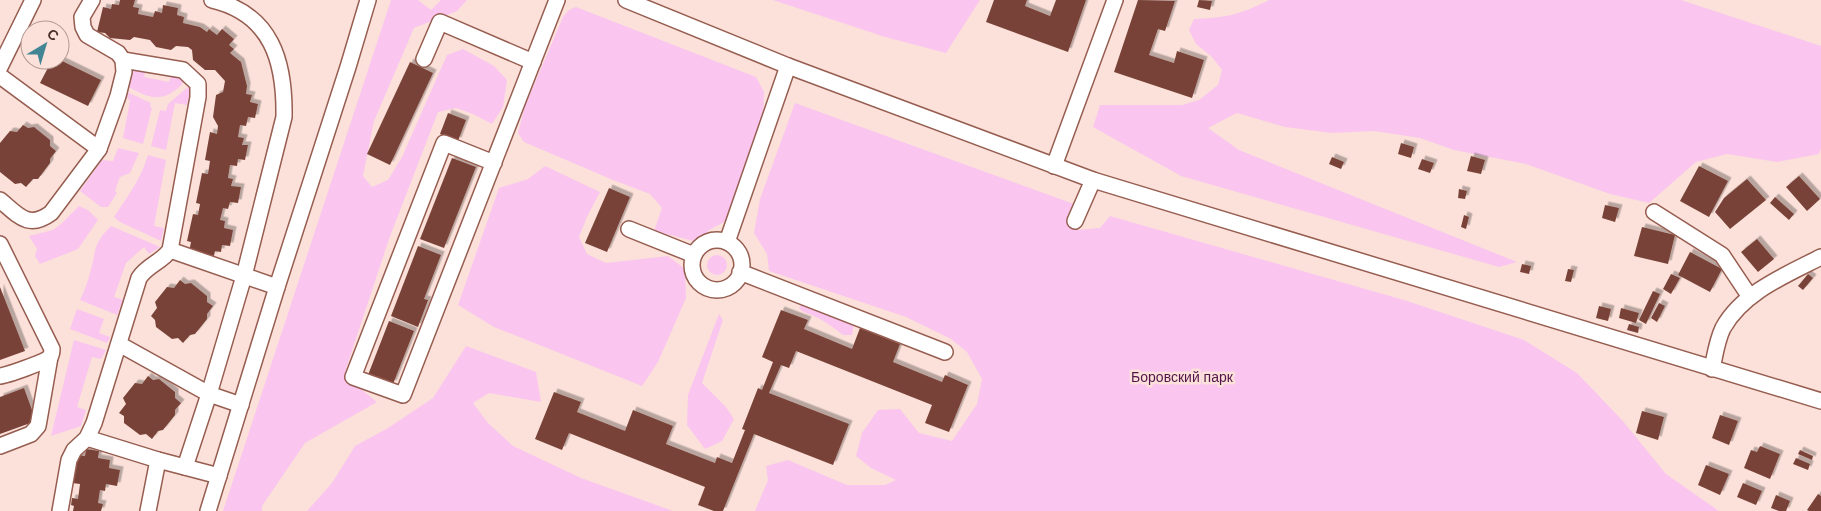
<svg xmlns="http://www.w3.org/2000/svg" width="1821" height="511" font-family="Arial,sans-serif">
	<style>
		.green { fill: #fac6ef }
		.building { fill: #794337; filter: url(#shadow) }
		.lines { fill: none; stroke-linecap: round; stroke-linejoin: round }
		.minor-casing { stroke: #965d50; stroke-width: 18 }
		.minor { stroke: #fff; stroke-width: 15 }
		.labels { text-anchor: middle; stroke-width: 5; stroke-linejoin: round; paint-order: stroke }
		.park-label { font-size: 14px; fill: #54154b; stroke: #fbe1da }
	</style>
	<defs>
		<filter id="shadow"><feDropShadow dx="3.5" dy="-3.5" stdDeviation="0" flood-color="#0004"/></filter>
	</defs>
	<rect width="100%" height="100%" fill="#fbe1da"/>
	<g class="green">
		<path d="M391,0H418L431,10L441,0H467L457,11L414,28L374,121L363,176L372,187L388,180L402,157L447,55L463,49L494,66L507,80L503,107L492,124L473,114L456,108L438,112L389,239L345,372L362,390L377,402L305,443L262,506V511H223Z"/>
		<path d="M773,0H980L946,53L885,37Z"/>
		<path d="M1269,0H1681L1821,46V148L1819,154L1777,162L1727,154L1696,162L1649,203L1610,194L1526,164L1454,150L1420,138L1374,131L1332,133L1285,127L1237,113L1208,128L1239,150L1517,262L1499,267L1181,176L1093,127L1100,105H1182L1199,100L1218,85L1222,70L1212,57L1196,44L1189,30L1194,19C1225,18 1242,14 1269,0Z"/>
		<path d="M576,7L756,77L764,92L763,118L726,221L709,230L698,242L654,231L662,208L650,194L613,180L524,142L518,133L525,106L563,17L569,10Z"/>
		<path d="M132,66L146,68L144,77L169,82L172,73L186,76C184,83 180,87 174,91C158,104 140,94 124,84Z"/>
		<path d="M188,87H191L187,105L175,103L166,150L151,146L160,110L166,111L168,104Z"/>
		<path d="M125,91L151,103L150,107L152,108L143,144L123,138L130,101L124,93Z"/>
		<path d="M795,103L1074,204L1073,213L1077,230L1100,228L1110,216L1404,300L1524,340L1577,373L1622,420L1666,474L1719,511H755L768,480L766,466L788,460L847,485H885L896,480L871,468L856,456L862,433L878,410L900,409L919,433L952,441L977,404L982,379L967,352L951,339L906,317L769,271L767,254L754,233L760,199Z"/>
		<path d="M118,148L139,153L130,173L120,177L115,191L117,193L108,207H101L80,191L102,160L113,161Z"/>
		<path d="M148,155L166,160L154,226L164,228L161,241L120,222L114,217C127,197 141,179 148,155Z"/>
		<path d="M545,166L600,192L587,217L579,237L587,254L606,263L668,256L685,269L686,298L658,362L642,386L494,327L458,305L499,188L528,179Z"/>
		<path d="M79,206L88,210L98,220L78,249L40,264L35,256L37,249L29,236L53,230L61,224Z"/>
		<path d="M111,226L160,247L149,254L144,247L126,263L114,297L123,300L117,315L80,300C84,291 88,282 90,273C97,251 91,246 111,226Z"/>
		<circle cx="717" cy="265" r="10"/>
		<path d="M802,303L854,324L852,335H843C834,328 825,321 814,316C808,313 803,313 799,308Z"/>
		<path d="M77,309L104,319L99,333L110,337L107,343L70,329Z"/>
		<path d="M719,314L723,320L702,383L726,407L734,419L722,441L705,449L687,425L688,395Z"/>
		<path d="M74,340L106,350L101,359L92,357L77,407L86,410L81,426L51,436Z"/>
		<path d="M466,346L536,372L541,402L489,393L473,403L488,423L513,446L581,478L673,511H307L332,483L355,446L388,428L433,398Z"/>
	</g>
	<g class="building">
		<path d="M120,0H135L133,7L139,8L138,14L153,17L155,11L162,13L163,5L178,8L177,15L184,17L183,23L200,27L207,32L209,29L217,35L222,29L234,39L229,45L234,49L230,53L241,62L247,86L246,94L252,95L250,102L258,104L255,118L248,117L246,126L240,125L238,137L244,138L242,145H248L245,160L238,159L237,166L230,165L228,178L233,179L231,186L241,187L238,203L230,202L228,209L223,208L220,220L225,221L224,228L233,230L230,246L222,245L221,252L215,251L214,256L189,252L191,242L187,241L193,214L198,215L200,204L196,203L202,173L208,174L210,161L205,160L210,132L217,134L218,126L213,117L216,95L223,92L225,81L215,70H205L193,60L192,50L188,47L176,46L171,50L156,47L150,40L134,37L130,40L110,38L105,33L97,32L103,7L111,9L112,4L119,5Z"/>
		<path d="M994,0H1027L1025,6L1050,16L1056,0H1086L1068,52L986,22Z"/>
		<path d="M1138,0L1175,1L1165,31L1158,29L1149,55L1174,63L1177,51L1204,60L1192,98L1114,72Z"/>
		<path d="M1199,0L1212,1L1210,10L1197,7Z"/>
		<path d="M52,60H60L101,80L88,106L40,83Z"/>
		<path d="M410,62L433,73L390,165L367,154Z"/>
		<path d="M448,113L466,120L458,141L440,134Z"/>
		<path d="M23,125L28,128L34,127L50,140V146L56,151L50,159V163L38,179H33L26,187L21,183L15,184L0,172V143L10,131L17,132Z"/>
		<path d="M1401,143L1414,147L1411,158L1398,154Z"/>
		<path d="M1471,156L1485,160L1481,174L1467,171Z"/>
		<path d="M1332,157L1344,162L1341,169L1329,164Z"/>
		<path d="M452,158L476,167L444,248L420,239Z"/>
		<path d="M1422,159L1434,163L1430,173L1418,169Z"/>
		<path d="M1699,166L1728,181L1709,217L1680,201Z"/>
		<path d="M1799,176L1820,199L1807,211L1786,187Z"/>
		<path d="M1747,179L1766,200L1730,229L1715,212L1724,198Z"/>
		<path d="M609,188L630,197L607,252L585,243Z"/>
		<path d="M1459,189L1467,191L1465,199L1458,198Z"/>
		<path d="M1775,197L1794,214L1789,220L1770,203Z"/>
		<path d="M1605,205L1619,208L1615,222L1602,218Z"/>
		<path d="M1464,215L1469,217L1466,229L1461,227Z"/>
		<path d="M1642,227L1675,235L1668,264L1634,256Z"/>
		<path d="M1757,239L1774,259L1758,272L1741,252Z"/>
		<path d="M418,246L441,255L424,299L428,300L418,327L391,316Z"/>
		<path d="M1690,252L1722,269L1710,292L1678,275Z"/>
		<path d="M1522,264L1531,266L1529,274L1520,272Z"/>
		<path d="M1568,269L1574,270L1571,282L1565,281Z"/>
		<path d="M1671,274L1680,278L1671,294L1663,289Z"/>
		<path d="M1808,274L1813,278L1803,290L1798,286Z"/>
		<path d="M180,280L185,284L191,283L207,296V302L213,306L207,314V319L195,334L190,335L183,343L178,338L172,339L156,327L155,320L151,316L157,308L155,302L167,287L174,288Z"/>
		<path d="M0,287L25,351L0,360Z"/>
		<path d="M1653,291L1660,294L1646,324L1639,320Z"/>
		<path d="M1659,303L1665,306L1657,322L1651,318Z"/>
		<path d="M1599,306L1611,309L1608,321L1596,318Z"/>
		<path d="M1621,308L1639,313L1636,323L1619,318Z"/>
		<path d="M781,310L808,320L804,329L852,349L860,328L900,344L893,362L942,382L945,375L968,385L949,432L925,423L932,405L796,351L789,368L781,365L769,393L849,424L833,465L754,434L723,511H714L698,505L705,487L569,433L562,450L535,439L554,392L581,402L577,412L625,431L633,410L673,426L666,444L715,463L717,457L732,463L745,430L742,429L758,388L762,390L773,362L762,357Z"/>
		<path d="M389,321L414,331L393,384L368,375Z"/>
		<path d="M1629,324L1639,327L1638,333L1627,330Z"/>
		<path d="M148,376L153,380L159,379L175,392V398L181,403L175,410V415L163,430L158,431L152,439L146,434L140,435L124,423V416L119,413L126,404L123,398L135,383L142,384Z"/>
		<path d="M24,388L36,421L0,434V397Z"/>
		<path d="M1642,411L1664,417L1658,440L1636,433Z"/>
		<path d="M1720,415L1738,421L1729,445L1712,438Z"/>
		<path d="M1760,446L1780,454L1770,479L1744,468L1751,450L1757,452Z"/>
		<path d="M86,449L99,451L98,458L110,460L109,468L120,470L117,486L106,484L105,491L100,490L98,503L103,504L101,511H73L74,506L71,505L72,498L78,499L80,484L72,483L77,455L85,456Z"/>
		<path d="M1800,450L1813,456L1812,460L1798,454Z"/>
		<path d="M1796,458L1810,464L1808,470L1793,464Z"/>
		<path d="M1706,465L1729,474L1720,495L1698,485Z"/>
		<path d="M1743,483L1762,491L1756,505L1737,497Z"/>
		<path d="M1818,494L1821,496V511H1809L1807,510Z"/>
		<path d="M1776,495L1790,501L1786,511H1779L1771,508Z"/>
	</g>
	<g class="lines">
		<defs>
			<g id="minor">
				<path d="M626,0L788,66L1093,180L1821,401"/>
				<path d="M424,59L440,22L533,62"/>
				<path d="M0,67L33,0"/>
				<path d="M0,76L99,149"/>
				<path d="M494,163L444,143L353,377L403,395L557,0"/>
				<path d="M1054,166L1115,0"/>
				<path d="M0,200C18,215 28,230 51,213L99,149L118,96L124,72L123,60L118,53L87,35L83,27L82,17L92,0"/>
				<path d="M1654,212L1722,255L1750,297"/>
				<path d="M1075,221L1093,180"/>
				<path d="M629,229L694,255"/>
				<circle cx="717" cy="265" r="25"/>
				<path d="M727,242L788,66"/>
				<path d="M0,244L52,349C52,352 52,354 50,357C45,362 8,375 0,376"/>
				<path d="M170,250L277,287"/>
				<path d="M740,272L945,352"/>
				<path d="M119,344L209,394L241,405"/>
				<path d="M1712,369C1715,355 1717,340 1723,328C1743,292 1786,275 1821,257"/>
				<path d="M87,438L158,460L219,476"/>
				<path d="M0,446L31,434L38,426L50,357"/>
				<path d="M185,467L209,394L244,276L284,117C285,62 272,14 212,0"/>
				<path d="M60,511L69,460L74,450L87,438L94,423L139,278C147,265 162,262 170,250L198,97V84L183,70L123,60"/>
				<path d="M148,511L158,460"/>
				<path d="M208,511L277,287L348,67L368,0"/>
			</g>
		</defs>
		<use href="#minor" class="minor-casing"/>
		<use href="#minor" class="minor"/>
	</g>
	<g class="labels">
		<g class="park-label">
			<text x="1182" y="382">Боровский парк</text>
		</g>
	</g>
	<g transform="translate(45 45) rotate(38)"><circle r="24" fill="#fbe1da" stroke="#b39a93"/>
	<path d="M0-4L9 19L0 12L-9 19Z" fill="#428695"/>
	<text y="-8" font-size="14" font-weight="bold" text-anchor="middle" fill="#482f28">С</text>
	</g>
</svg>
